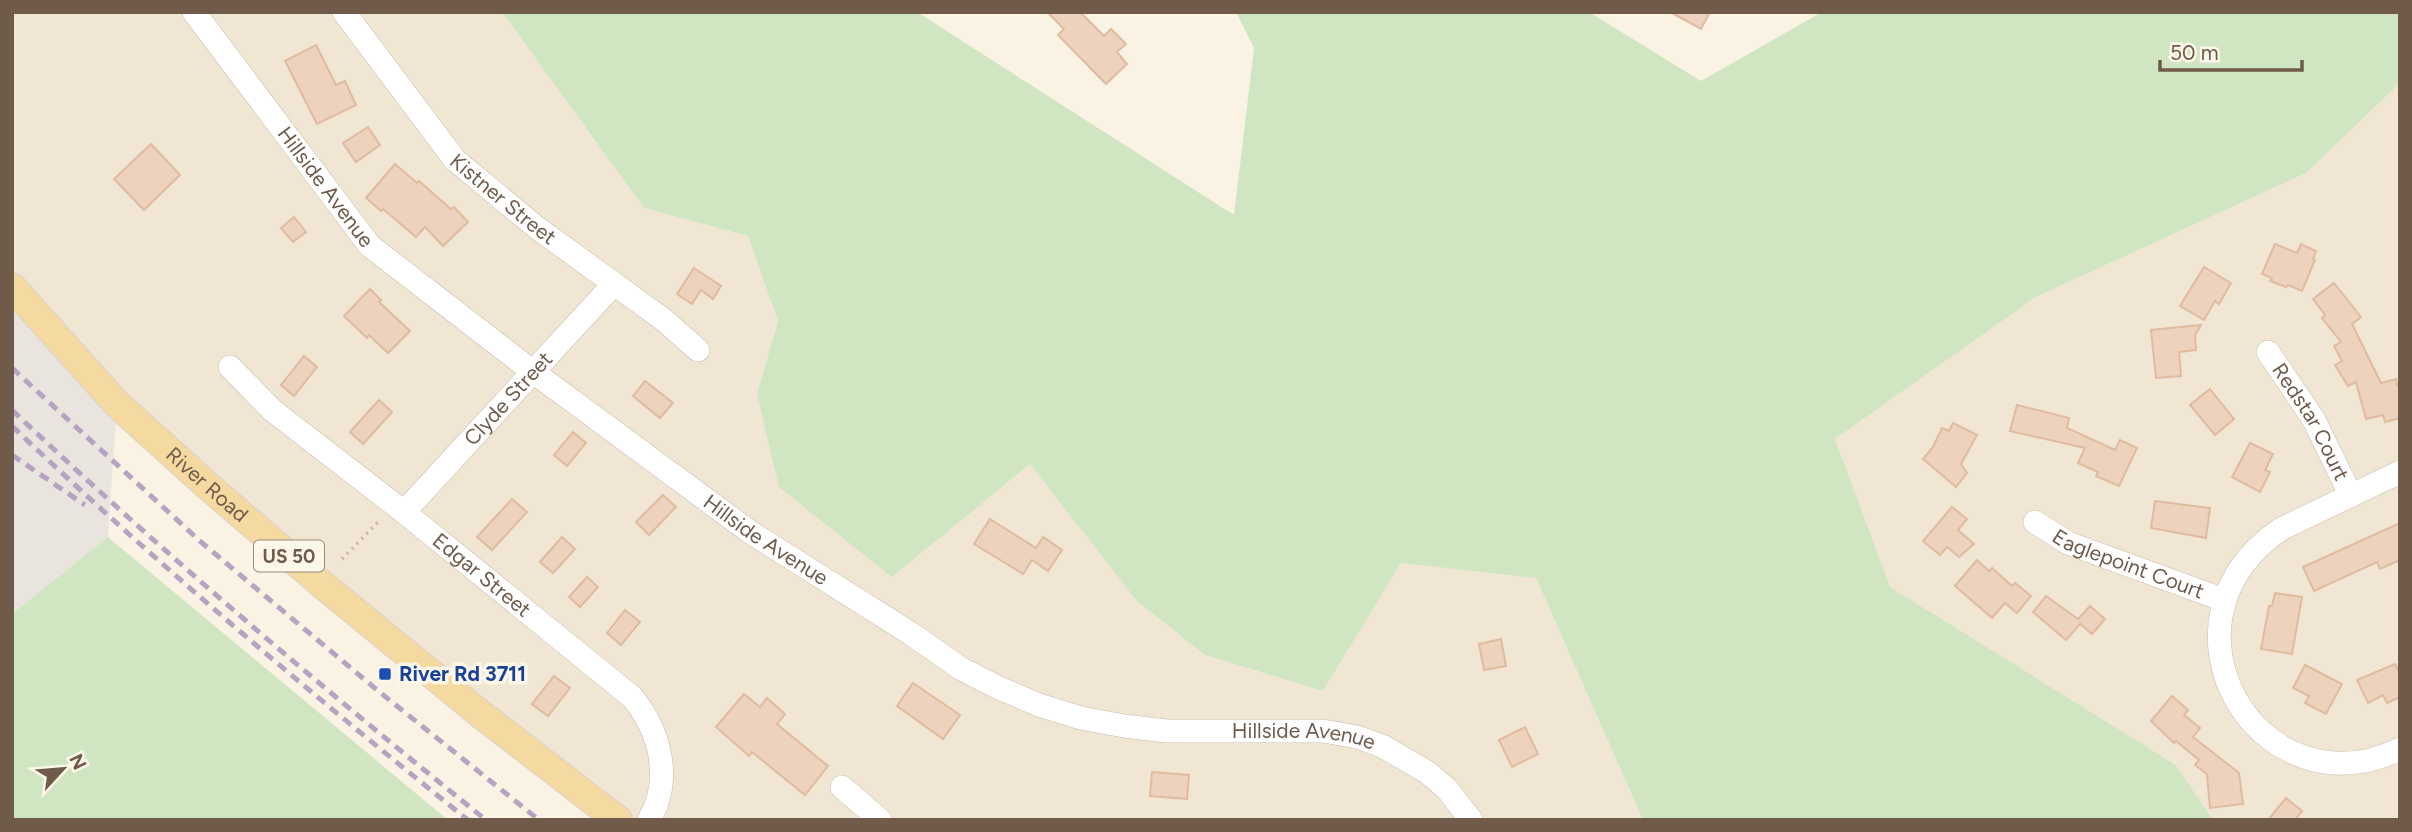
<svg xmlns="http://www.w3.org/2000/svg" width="2412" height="832" font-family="Figtree,sans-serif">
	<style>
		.residential { fill: #f1e5d3 }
		.industrial { fill: #eae4de }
		.green { fill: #d0e6c3 }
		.building { fill: #edd3bd; stroke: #dfbb9f; stroke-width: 2 }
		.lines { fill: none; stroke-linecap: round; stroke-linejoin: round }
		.minor-casing { stroke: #cabbab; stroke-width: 24 }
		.major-casing { stroke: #dad4d0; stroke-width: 30 }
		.path { stroke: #d2b6a1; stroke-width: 3.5; stroke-dasharray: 2 5; stroke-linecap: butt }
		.minor { stroke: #fff; stroke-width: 23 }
		.major { stroke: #f4d9a1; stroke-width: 28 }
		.rail { stroke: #b6a3c2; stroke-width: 5; stroke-dasharray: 10 7; stroke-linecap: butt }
		.transit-dot { fill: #1a4fb4; stroke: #fdf7e9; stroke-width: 2.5 }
		.labels { text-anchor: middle; stroke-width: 7; stroke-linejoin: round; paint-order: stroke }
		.shield { fill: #fdf7e9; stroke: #9a8a7a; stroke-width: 2 }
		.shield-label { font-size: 19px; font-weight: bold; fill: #705b4b }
		.street-label { font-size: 21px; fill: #705b4b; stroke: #fdf7e9 }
		.transit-label { font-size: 21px; font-weight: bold; fill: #164399; stroke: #fdf7e9; text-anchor: start }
	</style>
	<rect width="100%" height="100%" fill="#faf3e4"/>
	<g class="residential">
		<path d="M12,12H502L644,208L748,236L778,321L757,394L892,577L1030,463L1137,601L1205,655L1323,691L1401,563L1536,578L1643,820H618L324,586L12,287Z"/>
		<path d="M2400,83V820H2213L2176,765L1889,587L1835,439L2036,297L2306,173Z"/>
	</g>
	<path class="industrial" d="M12,287L117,404L108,537L12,614Z"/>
	<g class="green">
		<path d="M502,12H917L1234,215L1254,48L1236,12H1589L1701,81L1822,12H2400V83L2306,173L2036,297L1835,439L1890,587L2176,765L2213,820H1643L1536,578L1401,563L1323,691L1205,655L1137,601L1030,464L892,577L779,487L757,394L778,321L748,236L644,208Z"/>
		<path d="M108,537L448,820H12V614Z"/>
	</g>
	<g class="building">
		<path d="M1047,12H1080L1104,36L1111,29L1126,44L1117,52L1127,64L1106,84L1058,35L1064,29Z"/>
		<path d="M1670,12H1710L1701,29Z"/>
		<path d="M316,45L336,85L345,81L356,105L317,124L285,61Z"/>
		<path d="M368,127L380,145L356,162L343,143Z"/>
		<path d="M151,144L180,175L144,210L114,179Z"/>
		<path d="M395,164L417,183L419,181L451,209L454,207L468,222L443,246L425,227L416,237L383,209L381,211L366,198Z"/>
		<path d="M294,217L306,232L293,242L281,228Z"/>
		<path d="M2275,244L2297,253L2301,244L2316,251L2313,259L2315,260L2302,291L2288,285L2286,287L2270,281L2272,278L2262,274Z"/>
		<path d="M2204,267L2231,283L2219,304L2215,301L2204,320L2180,306Z"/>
		<path d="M694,268L721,286L713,299L701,290L692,304L677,294Z"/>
		<path d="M2334,283L2361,317L2352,324L2381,383L2396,379L2397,385L2400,384V418L2385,422L2383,415L2366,419L2356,382L2348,386L2335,365L2342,361L2334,346L2341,342L2322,318L2325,315L2313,299Z"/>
		<path d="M370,289L381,300L379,302L410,331L388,353L369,335L367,338L344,316Z"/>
		<path d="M2201,325L2195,335L2196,350L2179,352L2181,376L2156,378L2151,330Z"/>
		<path d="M304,356L317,367L294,396L281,385Z"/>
		<path d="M645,381L673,403L660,418L633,396Z"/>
		<path d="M2210,389L2234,419L2215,435L2190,405Z"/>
		<path d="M379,400L392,412L363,444L350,432Z"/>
		<path d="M2017,405L2069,418L2067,428L2115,450L2120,440L2137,448L2119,486L2096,476L2098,472L2078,463L2085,448L2010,431Z"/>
		<path d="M1953,423L1977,435L1961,464L1967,473L1956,487L1923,459L1933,447L1942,428L1949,431Z"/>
		<path d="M573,432L586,443L567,466L554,455Z"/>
		<path d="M2250,443L2273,454L2265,470L2270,472L2260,492L2232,477Z"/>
		<path d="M663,495L676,507L649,535L636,522Z"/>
		<path d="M512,499L527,512L492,550L477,537Z"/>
		<path d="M2155,501L2210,508L2206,538L2151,528Z"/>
		<path d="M1952,507L1967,519L1958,530L1974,544L1959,557L1947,547L1940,555L1923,541Z"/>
		<path d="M990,519L1036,548L1043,537L1062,550L1048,571L1032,560L1023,574L974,544Z"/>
		<path d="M2400,523V560L2380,569L2377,562L2314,591L2303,567Z"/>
		<path d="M562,537L575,549L553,573L540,562Z"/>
		<path d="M1977,560L1989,571L1992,568L2012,586L2015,583L2031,596L2017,613L2005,603L1992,618L1955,586Z"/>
		<path d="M587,577L598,587L580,607L569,597Z"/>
		<path d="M2275,593L2302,597L2292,654L2261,649L2269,606H2272Z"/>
		<path d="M2046,596L2078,619L2090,606L2105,619L2092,634L2080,624L2066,640L2033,612Z"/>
		<path d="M625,610L640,622L621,645L607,633Z"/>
		<path d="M1501,639L1506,666L1484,670L1479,644Z"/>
		<path d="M2395,664L2400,673V697L2387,703L2383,695L2368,703L2357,680Z"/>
		<path d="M2305,665L2342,684L2326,714L2305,703L2309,696L2293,688Z"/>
		<path d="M554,676L570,688L548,716L532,704Z"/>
		<path d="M913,683L960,715L943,739L897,706Z"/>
		<path d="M744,694L760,707L767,698L785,714L777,724L828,766L805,795L752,752L749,756L716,727Z"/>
		<path d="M2172,696L2188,710L2184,715L2200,728L2193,737L2239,773L2243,804L2210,808L2207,774L2195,765L2199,760L2176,741L2174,743L2151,721Z"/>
		<path d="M1525,727L1538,754L1512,767L1499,740Z"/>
		<path d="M1152,772L1189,775L1187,799L1150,796Z"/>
		<path d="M2286,798L2302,811L2295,820H2268Z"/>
	</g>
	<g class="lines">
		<defs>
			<g id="minor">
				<path id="s1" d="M194,12L370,246L532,371L750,532L910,633L960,668L999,688L1039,705L1081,718L1124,726L1167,731H1323L1357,737L1382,746L1427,772L1447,789L1471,820"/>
				<path id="s2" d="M344,12L455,160L536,227L664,320L698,350"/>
				<path id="s3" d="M2268,352L2314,420L2351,496"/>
				<path id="s4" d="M230,367L272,410L404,512L632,697C660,731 673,779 649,820"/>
				<path d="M2400,472L2281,529C2144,622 2258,817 2400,749"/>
				<path id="s5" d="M404,512L613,285"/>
				<path id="s6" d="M2035,522L2068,543L2224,600"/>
				<path d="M842,787L880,820"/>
			</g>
			<g id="major">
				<path id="s7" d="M12,287L117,404L209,487L324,586L478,712L618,820"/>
			</g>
		</defs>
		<use href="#minor" class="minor-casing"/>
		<use href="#major" class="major-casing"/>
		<path class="path" d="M342,559L380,520"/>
		<use href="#minor" class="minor"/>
		<use href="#major" class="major"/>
		<g class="rail">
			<path d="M12,368L201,542L377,690L539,820"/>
			<path d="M12,410C165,555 322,688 486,820"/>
			<path d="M12,426C158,565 311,694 468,820"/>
			<path d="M12,455L85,505"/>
		</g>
	</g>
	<rect class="transit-dot" x="378" y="667" width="14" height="14" rx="3.5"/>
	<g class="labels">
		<rect class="shield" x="254" y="540.5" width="70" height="31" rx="5"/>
		<g class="shield-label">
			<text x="289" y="563">US 50</text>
		</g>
		<g class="street-label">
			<text dy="7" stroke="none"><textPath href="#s1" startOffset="219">Hillside Avenue</textPath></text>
			<text dy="7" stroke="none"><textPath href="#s2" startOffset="247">Kistner Street</textPath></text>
			<text dy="7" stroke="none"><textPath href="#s5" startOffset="154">Clyde Street</textPath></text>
			<text dy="7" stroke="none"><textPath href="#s3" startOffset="82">Redstar Court</textPath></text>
			<text dy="7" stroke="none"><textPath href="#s7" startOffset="278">River Road</textPath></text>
			<text dy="7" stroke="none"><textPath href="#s1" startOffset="786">Hillside Avenue</textPath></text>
			<text dy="7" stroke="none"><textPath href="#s6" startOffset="103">Eaglepoint Court</textPath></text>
			<text dy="7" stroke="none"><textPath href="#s4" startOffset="327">Edgar Street</textPath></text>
			<text dy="7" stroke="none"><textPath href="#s1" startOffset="1374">Hillside Avenue</textPath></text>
		</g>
		<g class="transit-label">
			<text x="399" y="681">River Rd 3711</text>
		</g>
	</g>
	<rect width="2412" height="832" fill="none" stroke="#705b4b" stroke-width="28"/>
	<g transform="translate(63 769) rotate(64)" stroke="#fdf7e9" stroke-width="5" paint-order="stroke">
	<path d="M0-5L12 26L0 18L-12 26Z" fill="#705b4b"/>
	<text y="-10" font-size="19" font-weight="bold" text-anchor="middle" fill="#705b4b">N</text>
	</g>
	<path d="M2160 60v10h142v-10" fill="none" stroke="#705b4b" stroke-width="3.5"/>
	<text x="2170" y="60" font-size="21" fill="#705b4b" stroke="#fdf7e9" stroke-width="5" paint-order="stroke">50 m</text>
</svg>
